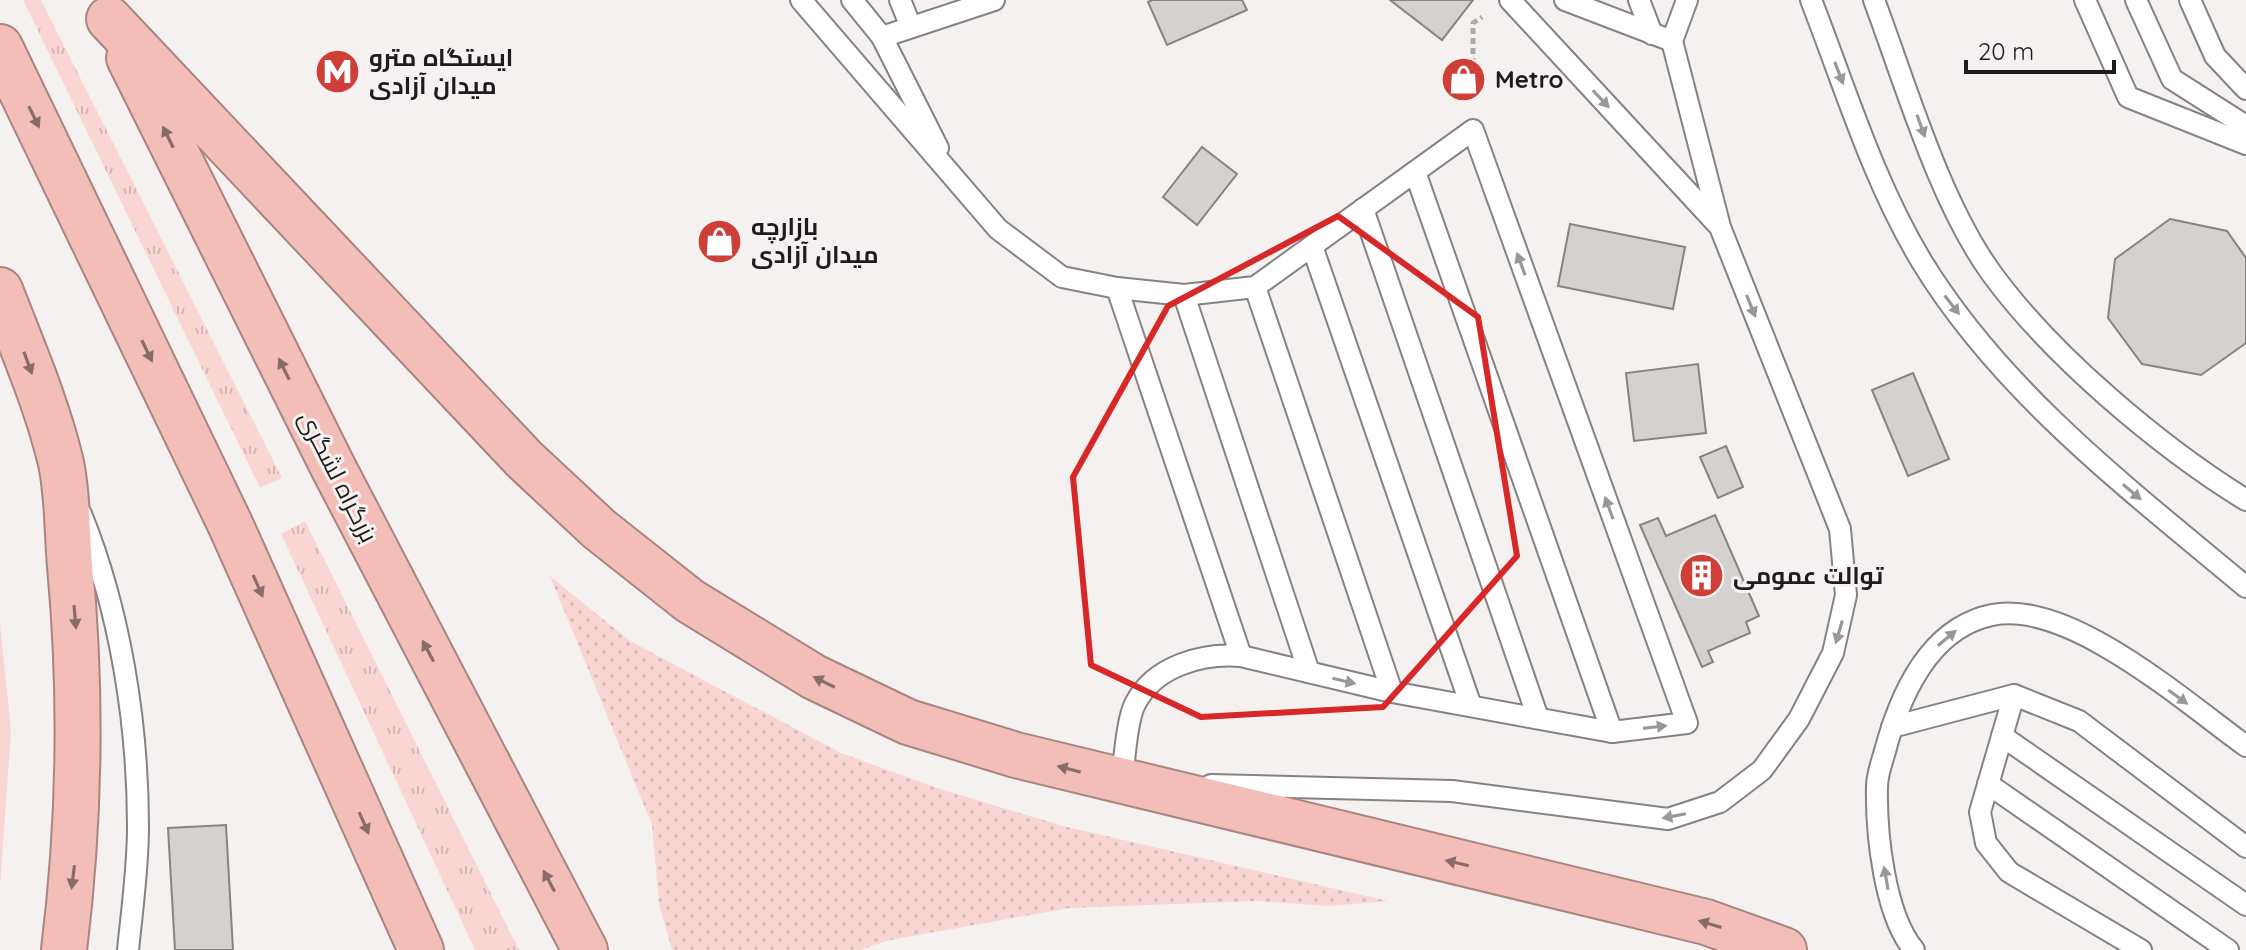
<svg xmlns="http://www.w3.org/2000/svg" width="2246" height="950" font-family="Quicksand,Cairo,sans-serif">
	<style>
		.grass { fill: url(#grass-tufts) }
		.park { fill: #f9d6d2 }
		.garden { fill: url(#garden-dots) }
		.building { fill: #d5d1d0; stroke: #888383; stroke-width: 2 }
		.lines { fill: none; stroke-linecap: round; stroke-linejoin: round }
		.lane-casing { stroke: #878282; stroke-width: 24 }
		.highway-casing { stroke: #a88580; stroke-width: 48 }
		.path { stroke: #ada9a9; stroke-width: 5; stroke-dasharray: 6 4; stroke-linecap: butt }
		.lane { stroke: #fff; stroke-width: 20 }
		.highway { stroke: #f3beb7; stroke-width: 44 }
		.oneway { fill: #999898 }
		.oneway2 { fill: #886c69 }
		.marked { fill: none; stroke: #d62828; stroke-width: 6; stroke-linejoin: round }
		.labels { text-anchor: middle; stroke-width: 6; stroke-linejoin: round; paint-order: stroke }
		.poi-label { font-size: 24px; font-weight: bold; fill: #1d1b1b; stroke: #f6f1f1; text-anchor: start }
		.street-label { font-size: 24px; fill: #1d1b1b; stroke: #f6f1f1 }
	</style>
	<defs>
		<pattern id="grass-tufts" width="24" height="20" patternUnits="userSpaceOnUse" patternTransform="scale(2)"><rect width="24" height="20" fill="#f9d6d2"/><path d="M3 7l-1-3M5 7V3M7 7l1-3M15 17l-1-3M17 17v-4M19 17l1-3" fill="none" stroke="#d5b7b4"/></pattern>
		<pattern id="garden-dots" width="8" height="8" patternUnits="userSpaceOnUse" patternTransform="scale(2)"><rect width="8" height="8" fill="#f9d6d2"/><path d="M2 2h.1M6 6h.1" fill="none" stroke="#d5b7b4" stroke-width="1.8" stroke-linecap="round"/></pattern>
	</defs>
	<rect width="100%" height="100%" fill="#f6f1f1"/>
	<g class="grass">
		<path d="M23,0H41L282,478L260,488Z"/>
		<path d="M305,521L519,950H475L281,534Z"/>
	</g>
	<path class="park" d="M0,623L11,731L0,886Z"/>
	<path class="garden" d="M550,576L630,641L841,753L937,788L1063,826L1388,901L1329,906L1257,901L1070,908L890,940L860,950H672L659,904L652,825Z"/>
	<g class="building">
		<path d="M1152,0H1242L1247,10L1167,45L1148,2Z"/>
		<path d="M1390,0H1473L1442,40Z"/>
		<path d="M1202,147L1237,174L1197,225L1163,197Z"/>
		<path d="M2170,219L2227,231L2246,258V343L2201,375L2142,364L2108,318L2115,259Z"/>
		<path d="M1570,224L1685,247L1673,309L1558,286Z"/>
		<path d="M1698,364L1706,433L1634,441L1626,373Z"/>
		<path d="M1913,373L1949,459L1908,476L1872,390Z"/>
		<path d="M1726,446L1743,487L1718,498L1700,457Z"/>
		<path d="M1715,515L1759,616L1746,622L1750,633L1708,651L1713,662L1702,667L1640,525L1658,518L1666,536Z"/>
		<path d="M226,825L233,950H175L168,828Z"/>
	</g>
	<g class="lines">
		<defs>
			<g id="lane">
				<path d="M801,0L998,229L1062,277L1117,288L1184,295L1255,287L1473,130L1687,723L1612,732L1392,692L1241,656C1202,653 1154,666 1135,704C1127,720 1123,766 1123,783"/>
				<path d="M852,0L882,37L938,148"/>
				<path d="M900,0L911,27"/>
				<path d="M1565,0L1672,41"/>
				<path d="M1639,0L1652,34"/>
				<path d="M1687,0L1672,41L1719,223"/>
				<path d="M1811,0C1845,87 1873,181 1922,262C2002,393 2130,490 2246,587"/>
				<path d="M1874,0C1906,85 1939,201 1992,274C2052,356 2160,447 2246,500"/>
				<path d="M2085,0L2128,97L2246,144"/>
				<path d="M2136,0L2172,79L2246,126"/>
				<path d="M2190,0L2215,56L2246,89"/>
				<path d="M882,37L994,0"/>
				<path d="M1415,172L1612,732"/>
				<path d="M1363,209L1538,718"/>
				<path d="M1312,246L1471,706"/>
				<path d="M1255,287L1392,692"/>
				<path d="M1117,288L1241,656"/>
				<path d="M1184,295L1309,672"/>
				<path d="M81,514C120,610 138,723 138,827C138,868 132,910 128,950"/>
				<path d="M2014,695L1980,812L1986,843L2009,872L2141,950"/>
				<path d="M1892,727L2014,695L2079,721L2246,847"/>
				<path d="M2002,736L2246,905"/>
				<path d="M1988,784L2228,950"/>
				<path d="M1211,785L1452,791L1668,819L1720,802L1762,770L1799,719L1833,653L1846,595L1840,529L1720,227L1510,0"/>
				<path d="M1914,950C1884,914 1876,832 1877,786C1877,775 1882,762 1885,751C1900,695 1929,628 1992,615C2069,599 2186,703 2246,746"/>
			</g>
			<g id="highway">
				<path d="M109,19L524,459L599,529L690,601L814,677L908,722L1016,755L1706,922L1784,950"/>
				<path d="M0,47L230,524L421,950"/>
				<path d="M129,58L334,469L585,950"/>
				<path d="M0,290C22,347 47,404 61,463C68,496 67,533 70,566C82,696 80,821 64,950"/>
			</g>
		</defs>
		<use href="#lane" class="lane-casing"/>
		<use href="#highway" class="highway-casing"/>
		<path class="path" d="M1473,94V23L1482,17"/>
		<use href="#lane" class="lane"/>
		<use href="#highway" class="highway"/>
	</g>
	<defs><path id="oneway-solid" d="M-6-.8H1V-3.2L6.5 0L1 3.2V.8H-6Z" transform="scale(2)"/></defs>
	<g class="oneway">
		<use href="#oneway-solid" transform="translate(1839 73) rotate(69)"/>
		<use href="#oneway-solid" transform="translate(1601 99) rotate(47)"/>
		<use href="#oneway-solid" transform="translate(1921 126) rotate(70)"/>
		<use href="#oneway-solid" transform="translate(1521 264) rotate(-110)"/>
		<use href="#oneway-solid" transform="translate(1952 305) rotate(52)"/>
		<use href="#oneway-solid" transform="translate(1751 306) rotate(68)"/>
		<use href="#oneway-solid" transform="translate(2132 492) rotate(40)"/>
		<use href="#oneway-solid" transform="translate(1609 508) rotate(-110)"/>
		<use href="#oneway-solid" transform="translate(1839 632) rotate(106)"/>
		<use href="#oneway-solid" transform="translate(1947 638) rotate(-40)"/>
		<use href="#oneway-solid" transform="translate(1344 681) rotate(13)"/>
		<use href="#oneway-solid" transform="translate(2178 697) rotate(36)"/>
		<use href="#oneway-solid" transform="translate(1655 727) rotate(-7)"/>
		<use href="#oneway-solid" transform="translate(1674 816) rotate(169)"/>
		<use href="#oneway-solid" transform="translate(1886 878) rotate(-100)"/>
	</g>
	<g class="oneway2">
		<use href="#oneway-solid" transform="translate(34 117) rotate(64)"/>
		<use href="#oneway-solid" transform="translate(168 137) rotate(-116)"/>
		<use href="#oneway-solid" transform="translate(147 351) rotate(64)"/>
		<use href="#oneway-solid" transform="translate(28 363) rotate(70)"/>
		<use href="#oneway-solid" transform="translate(284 369) rotate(-116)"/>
		<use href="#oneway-solid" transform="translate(258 586) rotate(66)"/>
		<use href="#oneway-solid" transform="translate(75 617) rotate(85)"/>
		<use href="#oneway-solid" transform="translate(428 651) rotate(-118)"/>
		<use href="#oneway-solid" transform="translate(824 682) rotate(-154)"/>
		<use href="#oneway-solid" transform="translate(1069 769) rotate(-165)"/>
		<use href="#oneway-solid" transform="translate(364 823) rotate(66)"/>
		<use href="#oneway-solid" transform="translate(1457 863) rotate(-167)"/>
		<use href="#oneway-solid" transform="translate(73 877) rotate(97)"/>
		<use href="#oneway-solid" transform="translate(549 881) rotate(-118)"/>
		<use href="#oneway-solid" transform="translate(1710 924) rotate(-163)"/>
	</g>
	<path class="marked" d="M1338,216L1478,317L1517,556L1383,707L1201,717L1091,665L1073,477L1168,306Z"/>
	<defs>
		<symbol id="metro-disc" viewBox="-11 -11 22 22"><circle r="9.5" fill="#cd3f37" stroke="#f6f1f1"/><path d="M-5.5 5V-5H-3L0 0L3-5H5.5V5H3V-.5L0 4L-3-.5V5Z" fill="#fff"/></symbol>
		<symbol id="shop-disc" viewBox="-11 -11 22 22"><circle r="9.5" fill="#cd3f37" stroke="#f6f1f1"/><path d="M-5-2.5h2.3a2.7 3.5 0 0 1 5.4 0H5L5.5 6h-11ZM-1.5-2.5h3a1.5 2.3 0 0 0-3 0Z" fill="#fff"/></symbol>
		<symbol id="building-disc" viewBox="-11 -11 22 22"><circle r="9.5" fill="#cd3f37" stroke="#f6f1f1"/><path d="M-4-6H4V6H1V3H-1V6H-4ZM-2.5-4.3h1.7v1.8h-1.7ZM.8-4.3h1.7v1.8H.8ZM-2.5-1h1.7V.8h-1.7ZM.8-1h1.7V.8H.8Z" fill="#fff"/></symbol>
	</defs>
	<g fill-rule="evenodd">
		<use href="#metro-disc" x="312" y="46" width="51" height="51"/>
		<use href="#shop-disc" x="1438" y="54" width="51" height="51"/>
		<use href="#shop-disc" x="694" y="216" width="51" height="51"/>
		<use href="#building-disc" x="1676" y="550" width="51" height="51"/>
	</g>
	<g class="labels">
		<g class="poi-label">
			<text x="369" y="66">ایستگاه مترو<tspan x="369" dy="28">میدان آزادی</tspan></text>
			<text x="1495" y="88">Metro</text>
			<text x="751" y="235">بازارچه<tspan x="751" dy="28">میدان آزادی</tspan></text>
			<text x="1733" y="584">توالت عمومی</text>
		</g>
		<g class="street-label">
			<text transform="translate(338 477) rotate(63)" y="8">بزرگراه لشگری</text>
		</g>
	</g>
	<path d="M1966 60v12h148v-12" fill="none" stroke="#1d1b1b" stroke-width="4"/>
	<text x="1978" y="60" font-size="24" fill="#1d1b1b" stroke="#f6f1f1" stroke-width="6" paint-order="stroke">20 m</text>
</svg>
